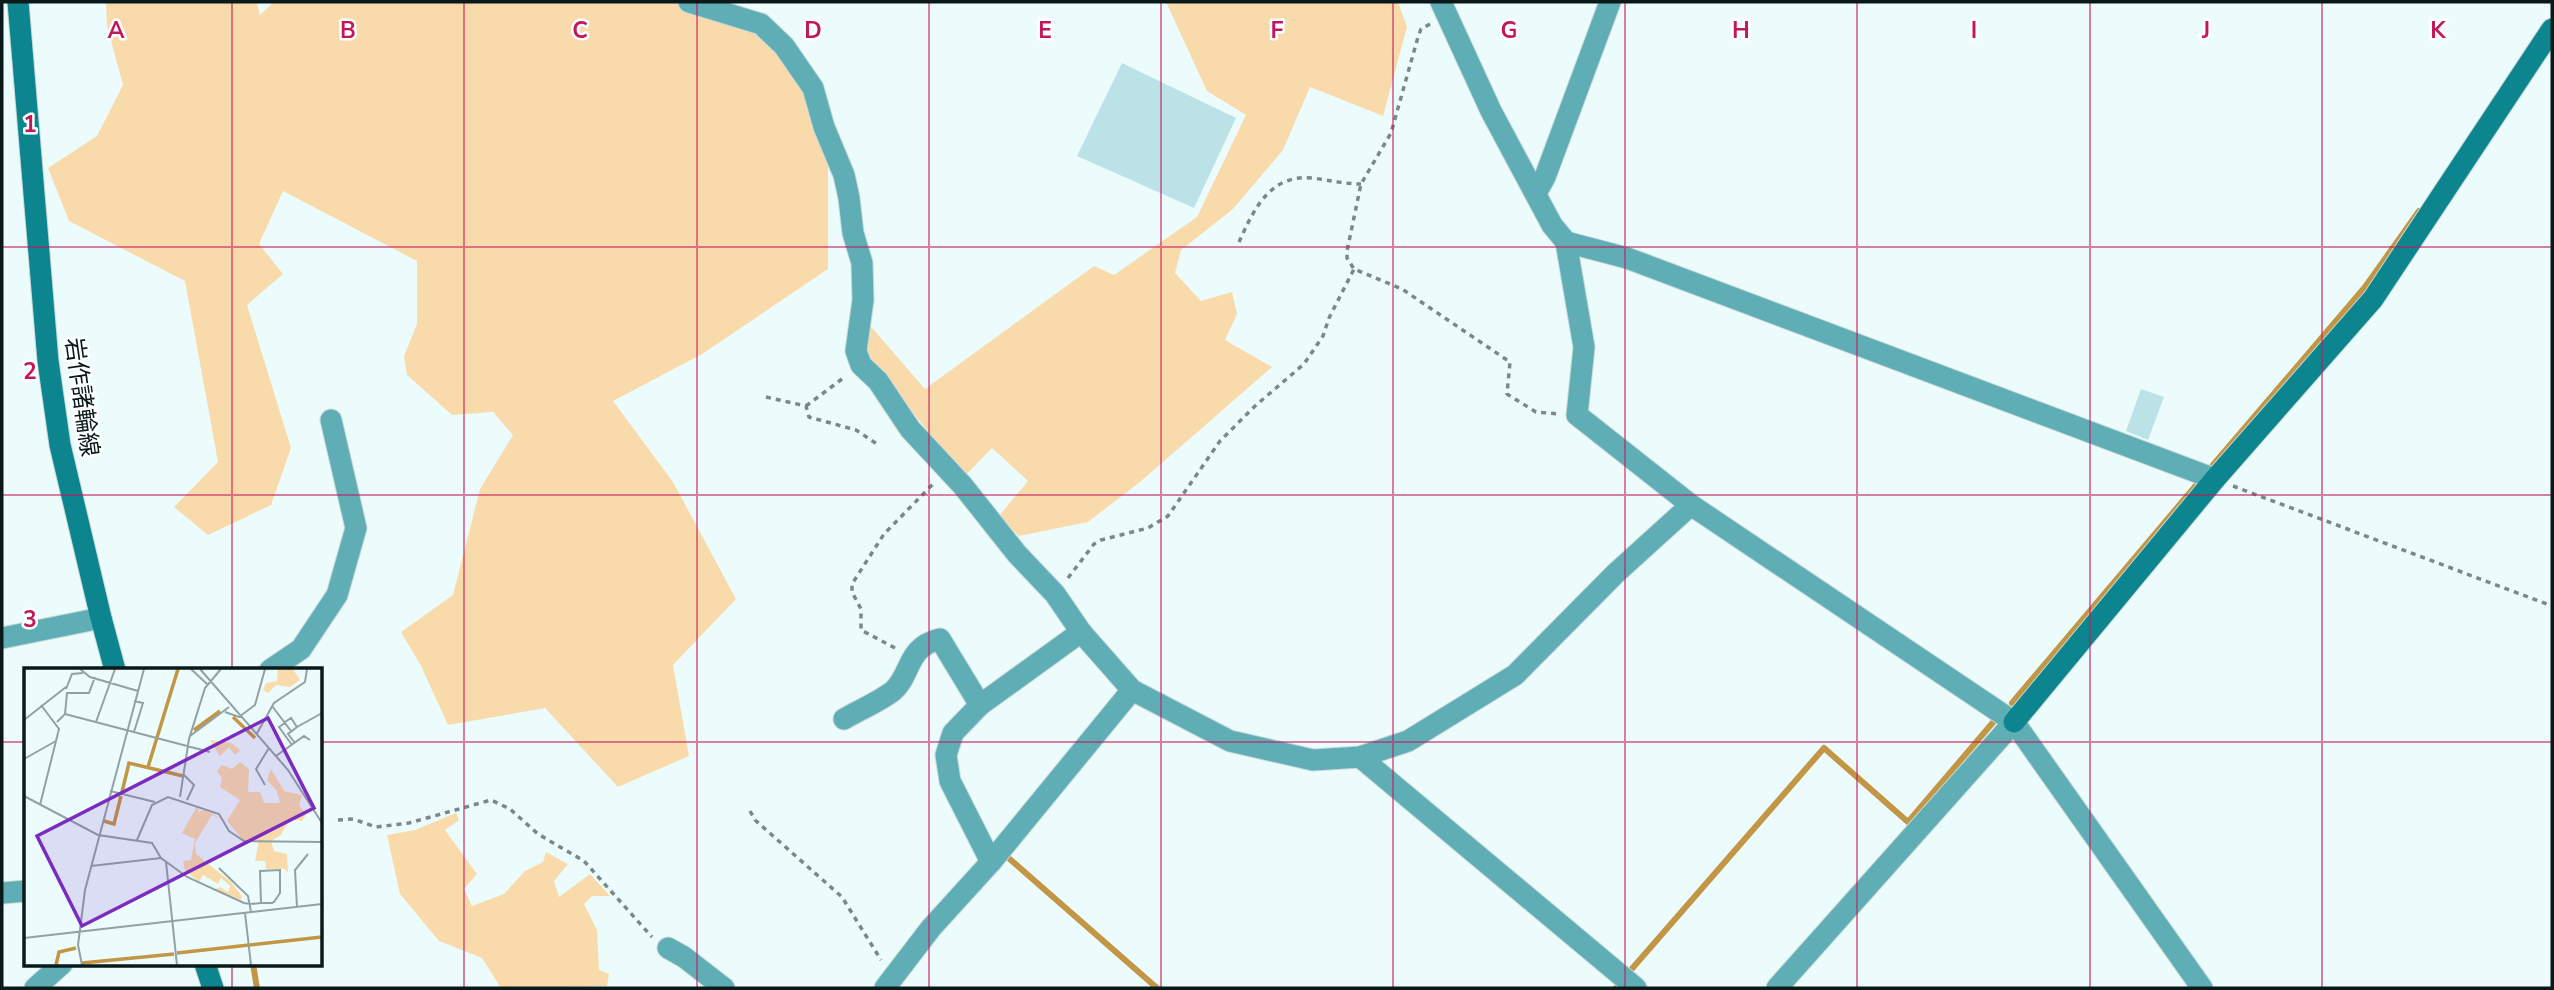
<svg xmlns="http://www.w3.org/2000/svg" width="2554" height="990" font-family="'Nunito Sans','Noto Sans JP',sans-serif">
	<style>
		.green { fill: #f9dbab }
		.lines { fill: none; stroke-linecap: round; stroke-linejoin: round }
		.stream { stroke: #c39645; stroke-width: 6 }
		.building { fill: #bbe2e6 }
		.street-casing { stroke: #c8d8d9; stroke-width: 23 }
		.secondary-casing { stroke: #c8d8d9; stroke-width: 23 }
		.path { stroke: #79898a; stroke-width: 3.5; stroke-dasharray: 5 5; stroke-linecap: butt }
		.street { stroke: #60aeb5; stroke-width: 21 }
		.secondary { stroke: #0c858e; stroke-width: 21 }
		.grid { fill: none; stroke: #c2185b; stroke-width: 2; stroke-opacity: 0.55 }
		.labels { text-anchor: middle; stroke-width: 5; stroke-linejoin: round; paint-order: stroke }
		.street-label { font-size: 24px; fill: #0a191a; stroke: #fff }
		.inset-river { fill: none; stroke: #c39645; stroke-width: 3.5 }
		.inset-road { fill: none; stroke: #92a1a2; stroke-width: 2 }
		.view { fill: #7b2cbf; fill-opacity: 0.15; stroke: #7b2cbf; stroke-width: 3.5 }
		.inset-edge { fill: none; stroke: #0a191a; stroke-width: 3.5 }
		.grid-label { font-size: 23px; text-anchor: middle; font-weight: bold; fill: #c2185b; stroke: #fff; stroke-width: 5; stroke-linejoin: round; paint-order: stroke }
	</style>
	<rect width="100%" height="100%" fill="#ecfcfd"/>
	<g class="green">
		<path d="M106,2H257L260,15L274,2H703L761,34L804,89L828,148V269L702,354L613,401L673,482L736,599L673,665L689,756L618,787L545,708L448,725L421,666L401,632L453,595L480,489L513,435L493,412L452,415L407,375L404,356L417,324V261L283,191L259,244L283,274L247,305L291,448L271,505L208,535L174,507L218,462L185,281L69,221L48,168L97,136L123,85L107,26Z"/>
		<path d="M1166,2H1398L1407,27L1383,116L1310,87L1283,150L1233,209L1181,250L1175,273L1201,301L1232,292L1237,314L1225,340L1272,367L1140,482L1088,522L1019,536L998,517L1028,481L992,448L964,477L867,355V322L925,389L1094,266L1114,275L1197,217L1246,115L1207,91Z"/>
		<path d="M456,813L459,820L445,830L477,874L464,889L472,906L504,894L525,871L543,862L546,852L568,864L554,881L559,897L590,874L610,896H592L584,904L597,930L599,970L609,974L607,986L501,988L482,958L439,941L400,894L387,835L415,830Z"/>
	</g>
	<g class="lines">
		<g class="stream">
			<path d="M2213,465L2365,287L2419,211"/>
			<path d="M2012,703L2198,483"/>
			<path d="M1004,854L1157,988"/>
			<path d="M253,964L257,988"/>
			<path d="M1630,971L1824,748L1908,822L1995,720"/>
			<path d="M1616,988H1617"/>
		</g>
	</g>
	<g class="building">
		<path d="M1122,63L1236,118L1194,208L1077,156Z"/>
		<path d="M2141,389L2164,397L2148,440L2126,431Z"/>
	</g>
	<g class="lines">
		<defs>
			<g id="street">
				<path d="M689,2L761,24L784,46L813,88L824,127L844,175L849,198L853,233L862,263L863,300L856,351L861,365L878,381L910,429L963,486L1017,554L1055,594L1081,632L1132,690L1230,741L1313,760L1360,757L1408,741L1515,675L1616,573L1691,505"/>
				<path d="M1441,2L1491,111L1552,225L1566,242L1584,347L1577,415L1691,505L2014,722L2202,988"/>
				<path d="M1536,193L1545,177L1610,2"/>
				<path d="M1566,242L1627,258L2215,479"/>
				<path d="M2,638L101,618"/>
				<path d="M270,670L301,649L337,595L356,528L331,420"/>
				<path d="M844,719C859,710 879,702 893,691C912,674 906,647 940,639L980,705"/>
				<path d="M1360,757L1636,988"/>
				<path d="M991,862L950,781L946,755L953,733L980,705L1081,632"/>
				<path d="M2,893L26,891"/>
				<path d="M668,948L684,957L724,988"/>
				<path d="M35,988L62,964"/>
				<path d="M885,988L931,928L991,862L1132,690"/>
				<path d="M1777,988L2014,722"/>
			</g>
			<g id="secondary">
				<path d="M18,2L48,361L60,445L101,618L115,670"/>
				<path d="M2014,722L2215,479L2373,299L2552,29"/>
				<path d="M205,964L213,988"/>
			</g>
		</defs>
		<use href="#street" class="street-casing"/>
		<use href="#secondary" class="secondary-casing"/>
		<g class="path">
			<path d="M1430,24L1421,29L1418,37L1391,133L1361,184L1347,251V258L1354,269L1402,289L1510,362L1507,394L1536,412L1559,414"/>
			<path d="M1239,242C1254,209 1270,174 1312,178C1329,180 1344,184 1361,184"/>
			<path d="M766,397L806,406L809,417L856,430L877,444"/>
			<path d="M806,406L846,376"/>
			<path d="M2233,486L2552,606"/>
			<path d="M1068,578L1094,544L1101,540L1148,528L1168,516L1220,441L1255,406L1304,364L1323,336L1329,318L1354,269"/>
			<path d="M895,648L861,630V609L852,592V584L884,534L933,484"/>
			<path d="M750,811L755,820L842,897L881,960"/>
			<path d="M338,820L353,819L376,827L409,823L491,800L510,809L538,834L584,861L652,937"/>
		</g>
		<use href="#street" class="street"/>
		<use href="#secondary" class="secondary"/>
	</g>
	<path class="grid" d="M232,2V670M464,2V988M697,2V988M929,2V988M1161,2V988M1393,2V988M1625,2V988M1857,2V988M2090,2V988M2322,2V988M2,247H2552M2,495H2552M2,742H26M320,742H2552M232,964V988"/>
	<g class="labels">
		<g class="street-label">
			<text transform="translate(82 397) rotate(82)" y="8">岩作諸輪線</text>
		</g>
	</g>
	<g transform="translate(24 668)">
		<rect width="298" height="298" fill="#ecfcfd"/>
		<path d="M254,1H269L276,12L266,19L252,17L244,25L239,22L242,15L253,13ZM186,72L207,75L216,82L211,87L205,79L196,88ZM216,94L225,101L224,124H236L240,135H256L253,123L243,112L247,101L260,123L278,127L275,137L282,147L278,153L266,151L257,167L247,173L250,183L263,186L264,205L261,201H242L241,193H231L235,172H219L203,153L216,132L196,119L198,110L193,103L198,97L208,101ZM173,138L175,144L181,141L197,151L188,147L171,175L172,186L207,214L218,228L217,232L189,222L196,219L204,224L206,218L197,210L194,216L179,207L175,214L161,202L159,193L167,192L171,171L158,165Z" fill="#f9dbab"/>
		<path class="inset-river" d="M209,49L231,70M170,62L196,43M124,99L154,1M98,124L105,95L159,108M80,153L90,156L97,128M153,285L298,269M58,295L150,286M32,297L35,284L52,280"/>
		<path class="inset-road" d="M56,1L66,9L114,23M167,1L183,16M176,1L264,102L298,155M42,21L48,6L59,5M248,38L267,63M201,44L215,49L231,37L241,1M41,46L186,84M0,52L42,19M33,54L41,46L43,25H65L71,9M72,54L91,1M261,54L267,50L273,59L298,45M261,55L255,59L268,77M110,64L119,35L110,33M232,67L250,35L281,14L283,1M166,68L205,39M271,75L264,66L273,59M252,88L280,68L286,72M0,91L32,73M160,107L170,117L163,132M241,117L232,101L245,80M86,123L131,134M0,128L74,167L128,175L137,190L163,209L220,235L226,236L237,235H248L250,234L256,225V202L236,203L237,235M156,129L165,71L181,20L197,1M16,137L35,61L17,37M113,172L128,137L144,129L195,146L205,163L220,173L298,174M142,194L153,297M67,198L137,190M195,200L224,228L227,244M273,239L271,202L284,186M221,245L227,297M0,270L298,236M58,297L54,277L61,222L120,1"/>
		<path class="view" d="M244,50L290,140L58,258L13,168Z"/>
		<rect width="298" height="298" class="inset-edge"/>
	</g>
	<g class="grid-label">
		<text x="116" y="38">A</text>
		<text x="348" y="38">B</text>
		<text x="580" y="38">C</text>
		<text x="813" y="38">D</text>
		<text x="1045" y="38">E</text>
		<text x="1277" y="38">F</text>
		<text x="1509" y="38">G</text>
		<text x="1741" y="38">H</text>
		<text x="1974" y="38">I</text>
		<text x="2206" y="38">J</text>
		<text x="2438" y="38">K</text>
		<text x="30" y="132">1</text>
		<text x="30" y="379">2</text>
		<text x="30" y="627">3</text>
	</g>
	<rect width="2554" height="990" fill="none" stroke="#0a191a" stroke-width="7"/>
</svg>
